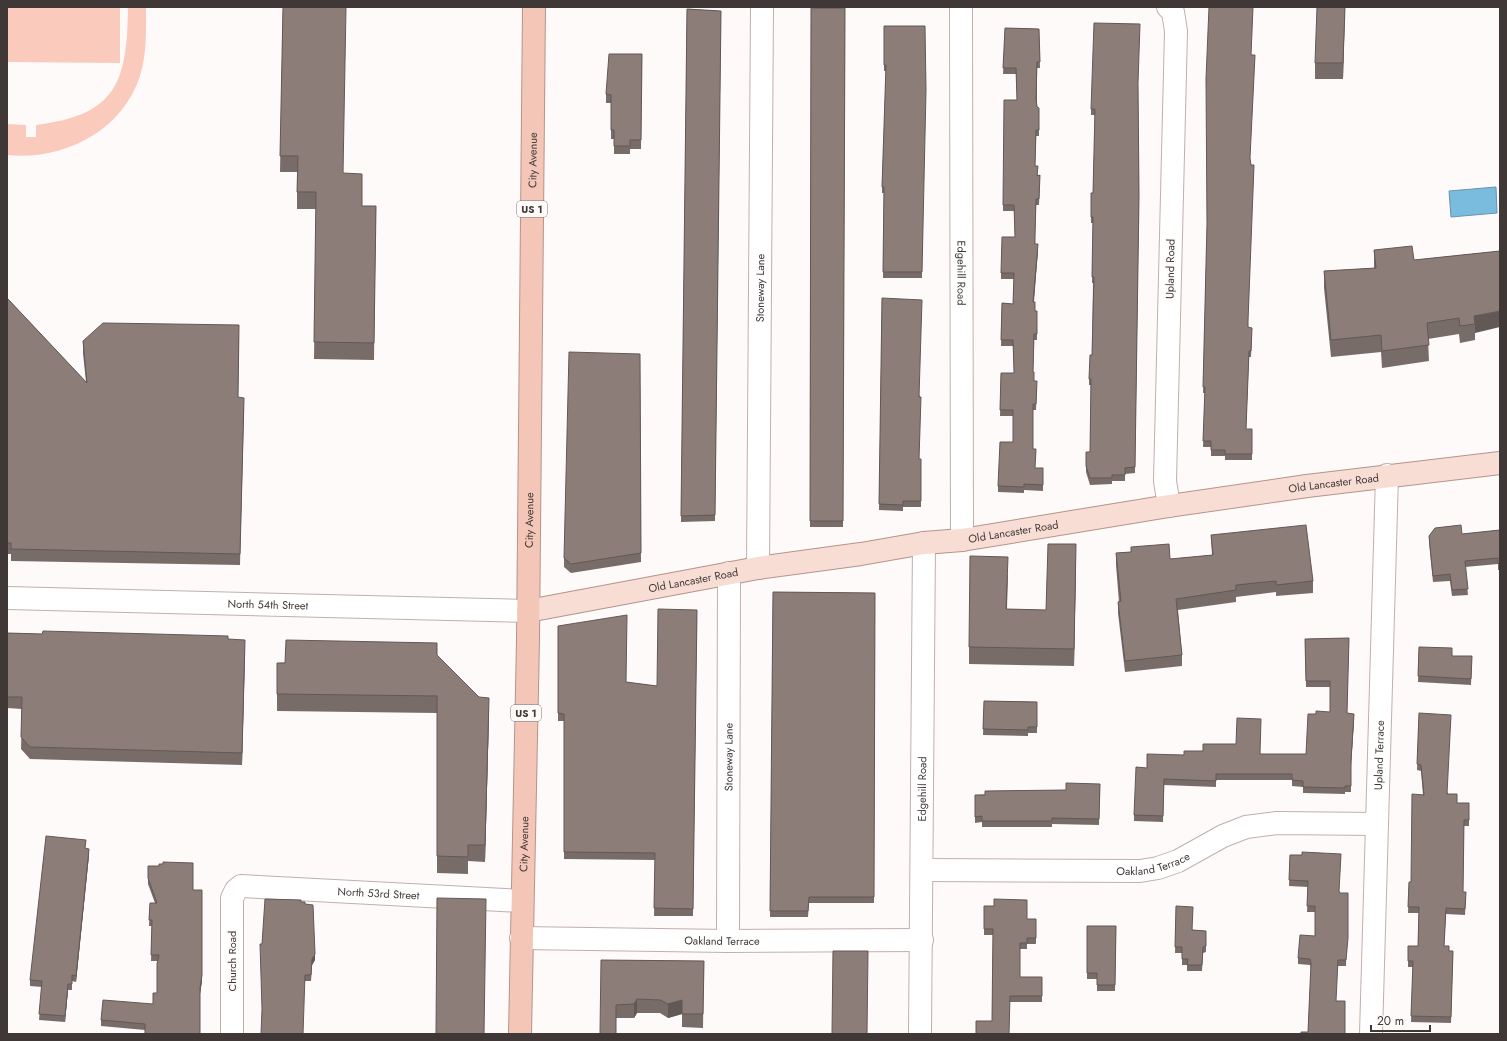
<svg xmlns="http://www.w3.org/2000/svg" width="1507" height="1041" font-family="Jost,sans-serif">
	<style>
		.green { fill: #facabc }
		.water { fill: #7abcde; stroke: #6894ac }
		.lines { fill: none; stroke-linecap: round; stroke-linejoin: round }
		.minor-casing { stroke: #c0b0ab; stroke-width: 24 }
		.major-casing { stroke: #b5948a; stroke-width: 24 }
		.highway-casing { stroke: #b5948a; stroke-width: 24 }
		.minor { stroke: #fff; stroke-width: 22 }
		.major { stroke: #f8ddd4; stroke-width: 22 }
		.highway { stroke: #f4c6b8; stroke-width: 22 }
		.wall { fill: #786c68 }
		.shaded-wall { fill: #625855 }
		.building { fill: #8c7d79; stroke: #625855 }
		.labels { text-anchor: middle; stroke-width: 4; stroke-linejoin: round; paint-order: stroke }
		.shield { fill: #fdfaf9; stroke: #787270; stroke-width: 1 }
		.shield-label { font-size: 10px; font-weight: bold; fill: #3f3836 }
		.street-label { font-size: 11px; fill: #3f3836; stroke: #fdfaf9 }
	</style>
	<rect width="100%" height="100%" fill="#fdfaf9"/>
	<g class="green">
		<path d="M7,7H120V63L7,62Z"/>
		<path d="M128,7H146C146,31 147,53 140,76C122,132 62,161 7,155V124L26,125V137H36V125C117,115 127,82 128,7Z"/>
	</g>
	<path class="water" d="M1496,187L1497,213L1451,217L1449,191Z"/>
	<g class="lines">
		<defs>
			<g id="minor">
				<path id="s1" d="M961,7L962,540"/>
				<path d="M1168,7L1173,12L1176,31L1165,481L1169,506"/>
				<path id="s2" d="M758,568L762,7"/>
				<path id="s3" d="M7,598L528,611"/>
				<path id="s4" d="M922,870L1140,871L1158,868L1178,861L1223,836L1246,827L1277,823L1377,824"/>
				<path id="s5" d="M521,938L728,941L922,940"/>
				<path id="s6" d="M728,941L729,573"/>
				<path id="s7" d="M232,1034V898L236,890L241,886L522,901"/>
				<path id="s8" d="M920,1034L924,543"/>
				<path id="s9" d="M1371,1034L1387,475"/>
			</g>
			<g id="major">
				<path id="s10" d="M528,611L758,568L861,554L924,543L962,540L1169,506L1307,486L1500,463"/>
			</g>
			<g id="highway">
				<path id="s11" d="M520,1034L528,640L534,7"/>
			</g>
		</defs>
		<use href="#minor" class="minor-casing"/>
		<use href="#major" class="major-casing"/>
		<use href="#highway" class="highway-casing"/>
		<use href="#minor" class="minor"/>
		<use href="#major" class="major"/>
		<use href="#highway" class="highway"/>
	</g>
	<g class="wall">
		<path d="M283,7L343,173L362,206H376L374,360L314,359L316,209H297V172H280Z"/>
		<path d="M1345,7L1343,79H1315V63Z"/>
		<path d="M811,8H845L843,527H810Z"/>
		<path d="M687,9L721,11L715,521L681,522Z"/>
		<path d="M884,26H925L922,278H883L884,193H882V187L886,71H884Z"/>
		<path d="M1005,28L1039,29L1040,68H1037V107L1039,108V136H1036L1035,166L1038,176L1040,175L1039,205H1036L1035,238V244L1038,250L1034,302L1035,311H1037V340H1034L1033,372L1034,381L1037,387L1036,410H1033V449L1035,468H1043V491L1024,490V493L998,492V486L1013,442V416H1000L1001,373H1014L1013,346H1001L1002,303L1013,304L1014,279H1001V273L1015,237L1014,211H1003V205L1017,100L1016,74H1003Z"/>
		<path d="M642,54L641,149H630V154H614V139H611V103H606V94Z"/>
		<path d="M1251,55L1248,324V327L1252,334L1251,357H1249L1246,429H1252V460H1225V456H1211V447H1203L1205,393H1203L1207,226Z"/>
		<path d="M1138,88L1139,202L1135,473L1125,474V481H1112V484L1090,485L1086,472V452H1090L1091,385H1089V379L1092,355L1093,283H1092L1093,223H1091V217L1093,193L1095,115H1091V109Z"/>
		<path d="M1374,250L1414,260L1500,251L1475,333V340L1460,343L1459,334L1428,339L1429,361L1382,368L1381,352L1331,357L1324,288V271L1374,268Z"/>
		<path d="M7,298L86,382L83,353V341L239,337L238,397L244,409L240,565L11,561V554H7Z"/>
		<path d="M882,298L920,397L919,459H921V507H903V511L879,510Z"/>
		<path d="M640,354L641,562L571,573L564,567V558Z"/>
		<path d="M1500,530V570H1498V564L1465,567L1468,595L1452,596L1450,581L1433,582L1429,542V536L1462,534Z"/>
		<path d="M1211,535L1313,581V593L1276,596V592L1236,597V602L1178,610L1182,655V666L1125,672L1118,613V602H1119L1116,565V553L1131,552V547L1170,559L1212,555Z"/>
		<path d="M1076,561L1074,666L969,664V647L1008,574L1007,609L1046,610Z"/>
		<path d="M773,592L875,593L874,903H809L808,917H770Z"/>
		<path d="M697,610L693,916H654L655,860L564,859V721H558V626L626,682L657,686Z"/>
		<path d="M7,633L228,639L245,651L242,765L30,759L21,749L22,709L7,708Z"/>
		<path d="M1349,638L1347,713L1354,720L1351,765V792H1345V794L1303,793V787L1292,786V780H1216V787L1164,785L1163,822L1134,821V815L1147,768L1184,755L1260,754H1306L1316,714L1330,712V687H1306L1305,639Z"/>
		<path d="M1419,647L1452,656H1472L1471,685L1418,682Z"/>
		<path d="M437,655L489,714L485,862L468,861V874L437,873V713L277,711V663Z"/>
		<path d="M984,701L1037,702V733H1028V736L983,735Z"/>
		<path d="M1419,713L1448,794L1457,803L1469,809V826H1464L1463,892L1466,898L1465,915L1446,914L1444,946L1449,951H1453L1451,1023L1411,1022L1413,967H1408V946H1418L1419,913H1408L1409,882H1411L1423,795L1421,771L1417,770Z"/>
		<path d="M1100,784L1099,825L1052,824V827H982V822L975,823V795L1066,790Z"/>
		<path d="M86,848L89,855L76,982L72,981V990H68L65,1022L39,1020L42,987L30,986V980Z"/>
		<path d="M1290,855L1339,891L1340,893H1348L1346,966H1338L1308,1032L1311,968L1310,965L1298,964V958L1315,936V912H1307L1308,887L1289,886Z"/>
		<path d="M148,866H159L193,890L202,981L200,994L145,1030L101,1026V1020L153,1004L157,993V961H151L152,926H149L150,903H155L148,884Z"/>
		<path d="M301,902L315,960L312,965L311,981H305L262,1012V944Z"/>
		<path d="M1176,906L1193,930L1206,931V952L1203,953L1202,971H1187V965H1182V953H1175Z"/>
		<path d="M1027,919H1036V944H1027V949H1020V977H1042V1002H1010L992,1021L993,935H984V929Z"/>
		<path d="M1087,926H1116L1115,991H1097V979H1087Z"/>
		<path d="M601,960L704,961L703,1028L682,1027V1014L668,1018L660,1013H637L634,1018H616Z"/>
	</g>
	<g class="shaded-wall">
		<path d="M1345,7L1343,79V63Z"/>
		<path d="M1038,244V250L1033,308V302Z"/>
		<path d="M1500,311V327L1475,333V324L1474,316Z"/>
		<path d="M1076,544V561L1074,666V649Z"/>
		<path d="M245,640V651L242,765V753Z"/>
		<path d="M489,698V714L485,862V845Z"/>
		<path d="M1354,714V720L1351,766V760Z"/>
		<path d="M89,849V855L76,982V976Z"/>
		<path d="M315,954V960L312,965L311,981L312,959Z"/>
		<path d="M202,975V981L200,994V988Z"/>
		<path d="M68,984V990L65,1022V1016Z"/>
		<path d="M637,999V1013L634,1018V1004Z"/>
		<path d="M682,1000V1014L668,1018V1004Z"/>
	</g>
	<g class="building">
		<path d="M283,7H346L343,173L362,174V206H376L374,343L314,342L316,192H297L298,156H280Z"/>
		<path d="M1209,7H1253L1251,55H1255L1250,158L1251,165H1254L1248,321V327L1252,328L1251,351H1249L1246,429H1252V454H1225V450H1211V441H1203L1205,387H1203L1207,224L1206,79Z"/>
		<path d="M1317,7H1345L1343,63H1315Z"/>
		<path d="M811,8H845L843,521H810Z"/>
		<path d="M687,9L721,11L715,515L681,516Z"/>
		<path d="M1094,23L1140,24L1138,83L1139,196L1135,467L1125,468V475H1112V478H1090L1086,466V452H1090L1091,379H1089L1090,355H1092L1094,277H1092L1093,217H1091V193H1093L1095,109H1091Z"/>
		<path d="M884,26H925L926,90L922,272H883L884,187H882L886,65H884Z"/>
		<path d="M1005,28L1039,29L1040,62H1037L1036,98L1037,107L1039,108V130H1036L1035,166H1038L1037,176L1040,175L1039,199H1036L1035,235V244H1038L1033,302H1035V311H1037V334H1034L1033,372H1034V381H1037L1036,404H1033V449H1036L1035,468H1043V485L1024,484V487L998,486L1000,442H1013V410H1000L1001,373H1014V371L1013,340H1001L1002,303L1013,304L1014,273H1001L1002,237H1015L1014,205H1003L1004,100H1017L1016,68H1003Z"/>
		<path d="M609,54H642L641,140H630V146H614V130H611V95L606,94Z"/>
		<path d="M1412,246L1414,260L1500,251V311L1474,316L1475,324L1460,326L1459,318L1427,323L1429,345L1382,351L1381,335L1331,340L1324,271L1376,268L1374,250Z"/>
		<path d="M7,298L87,383L83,341L103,323L239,325L238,397L244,398L240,554L11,549V543H7Z"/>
		<path d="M882,298L922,300L919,397H921L919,459H921V501H903V505L879,504Z"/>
		<path d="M569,352L640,354L641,553L571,564L564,558Z"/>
		<path d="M1306,525L1313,581L1276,585V581L1236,585V590L1176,599L1182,655L1125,661L1118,602L1121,601L1116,553L1131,552V547L1169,544L1170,559L1213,555L1211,535Z"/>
		<path d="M1461,525L1462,534L1500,530V564H1498V558L1465,561L1468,589L1452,590L1450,574L1433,576L1429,536L1435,528Z"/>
		<path d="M1048,544H1076L1074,649L969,647L970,556L1008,557L1006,609L1046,610Z"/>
		<path d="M773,592L875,593L874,897H809L808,911H770Z"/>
		<path d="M658,609L697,610L693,909L654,908L655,853L564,852V714L558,713V626L627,615L626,682L657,686Z"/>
		<path d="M43,631L228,636V639L245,640L242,753L30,747L21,737L22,697H7V633L42,634Z"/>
		<path d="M1349,638L1347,713L1354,714L1351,760V786H1345V788L1303,787V781L1292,780V774H1216V781L1164,779L1163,816L1134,815L1136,767L1147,768V754L1184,755V751H1203V744H1236L1237,718L1261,719L1260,754H1306L1308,714H1316V711L1330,712V681H1306L1305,639Z"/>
		<path d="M286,640L437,643V655L479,697L489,698L485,845H468V857L437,856V696L277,694V663H285Z"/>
		<path d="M1419,647L1452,648V656H1472L1471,679L1418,676Z"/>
		<path d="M984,701L1037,702V727H1028V730L983,729Z"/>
		<path d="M1419,713L1451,715L1447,794H1457V803H1469V820H1464L1463,892H1466L1465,909L1446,908L1444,946H1449V951H1453L1451,1017L1411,1016L1413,961H1408V946H1418L1419,907H1408L1409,882H1411L1412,794L1424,795L1421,765L1417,764Z"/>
		<path d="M1066,783L1100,784L1099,819L1052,818V821H982V816L975,817V795H985V791L1066,790Z"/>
		<path d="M46,836L86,840L85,848L89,849L76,976L72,975V984H68L65,1016L39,1014L42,981L30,980Z"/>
		<path d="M1302,852L1341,854L1339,891L1340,893H1348V938L1346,960H1338L1336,1001H1345V1034H1301V1032H1308L1311,963L1310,959L1298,958L1300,935L1315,936V906H1307L1308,881L1289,880L1290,855H1302Z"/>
		<path d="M163,862L193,863V890H202V975L200,988V1034H145V1024L101,1020L103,1000L153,1004V993H157V964L159,955H151L152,920H149L150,903H157L148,878V866H159V864H163Z"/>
		<path d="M437,898L486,899L484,1034H436Z"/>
		<path d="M265,899L301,900V902H305V904L313,905L315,954L312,959L311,975H305L303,1034H261L262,1009L260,944H262Z"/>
		<path d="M994,899L1027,900V919H1036V938H1027V943H1020V977H1042V996H1010L1009,1034H976V1021H992L993,929H984V906H994Z"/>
		<path d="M1176,906L1193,907L1192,930L1206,931V946L1203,947L1202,965H1187L1188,959H1182V947H1175Z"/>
		<path d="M1087,926H1116L1115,985H1097V973H1087Z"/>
		<path d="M833,951H868L867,1034H832Z"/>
		<path d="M601,960L704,961L703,1014H682V1000L668,1004L660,1000L637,999L634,1004L616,1005V1034H600Z"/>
	</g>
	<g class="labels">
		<g class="shield">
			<rect x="517" y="201" width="30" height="16" rx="3"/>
			<rect x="511" y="705" width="30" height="16" rx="3"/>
		</g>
		<g class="shield-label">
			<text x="532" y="213">US 1</text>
			<text x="526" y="717">US 1</text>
		</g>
		<g class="street-label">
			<text dy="4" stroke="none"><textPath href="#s11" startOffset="874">City Avenue</textPath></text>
			<text transform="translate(1170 269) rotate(-89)" y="4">Upland Road</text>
			<text dy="4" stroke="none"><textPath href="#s1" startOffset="266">Edgehill Road</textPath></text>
			<text dy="4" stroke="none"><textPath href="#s2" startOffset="280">Stoneway Lane</textPath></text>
			<text dy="4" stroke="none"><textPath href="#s10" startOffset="816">Old Lancaster Road</textPath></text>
			<text dy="4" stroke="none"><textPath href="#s11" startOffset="514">City Avenue</textPath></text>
			<text dy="4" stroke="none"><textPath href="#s10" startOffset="492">Old Lancaster Road</textPath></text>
			<text dy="4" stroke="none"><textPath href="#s10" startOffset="168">Old Lancaster Road</textPath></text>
			<text dy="4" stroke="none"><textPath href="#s3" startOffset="261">North 54th Street</textPath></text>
			<text dy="4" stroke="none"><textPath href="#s9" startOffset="279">Upland Terrace</textPath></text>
			<text dy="4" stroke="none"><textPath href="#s6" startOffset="184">Stoneway Lane</textPath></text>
			<text dy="4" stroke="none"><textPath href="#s8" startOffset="245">Edgehill Road</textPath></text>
			<text dy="4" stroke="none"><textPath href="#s11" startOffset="190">City Avenue</textPath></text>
			<text dy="4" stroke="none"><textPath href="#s4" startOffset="232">Oakland Terrace</textPath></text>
			<text dy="4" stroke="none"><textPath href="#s7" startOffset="289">North 53rd Street</textPath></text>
			<text dy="4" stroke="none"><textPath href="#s5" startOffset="201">Oakland Terrace</textPath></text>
			<text transform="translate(232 961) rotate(-90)" y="4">Church Road</text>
		</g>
	</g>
	<rect width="1507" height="1041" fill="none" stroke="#3f3836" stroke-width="16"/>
	<path d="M1371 1025v6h59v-6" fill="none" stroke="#3f3836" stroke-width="2"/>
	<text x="1377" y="1025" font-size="12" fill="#3f3836" stroke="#fdfaf9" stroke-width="3" paint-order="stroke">20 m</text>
</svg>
